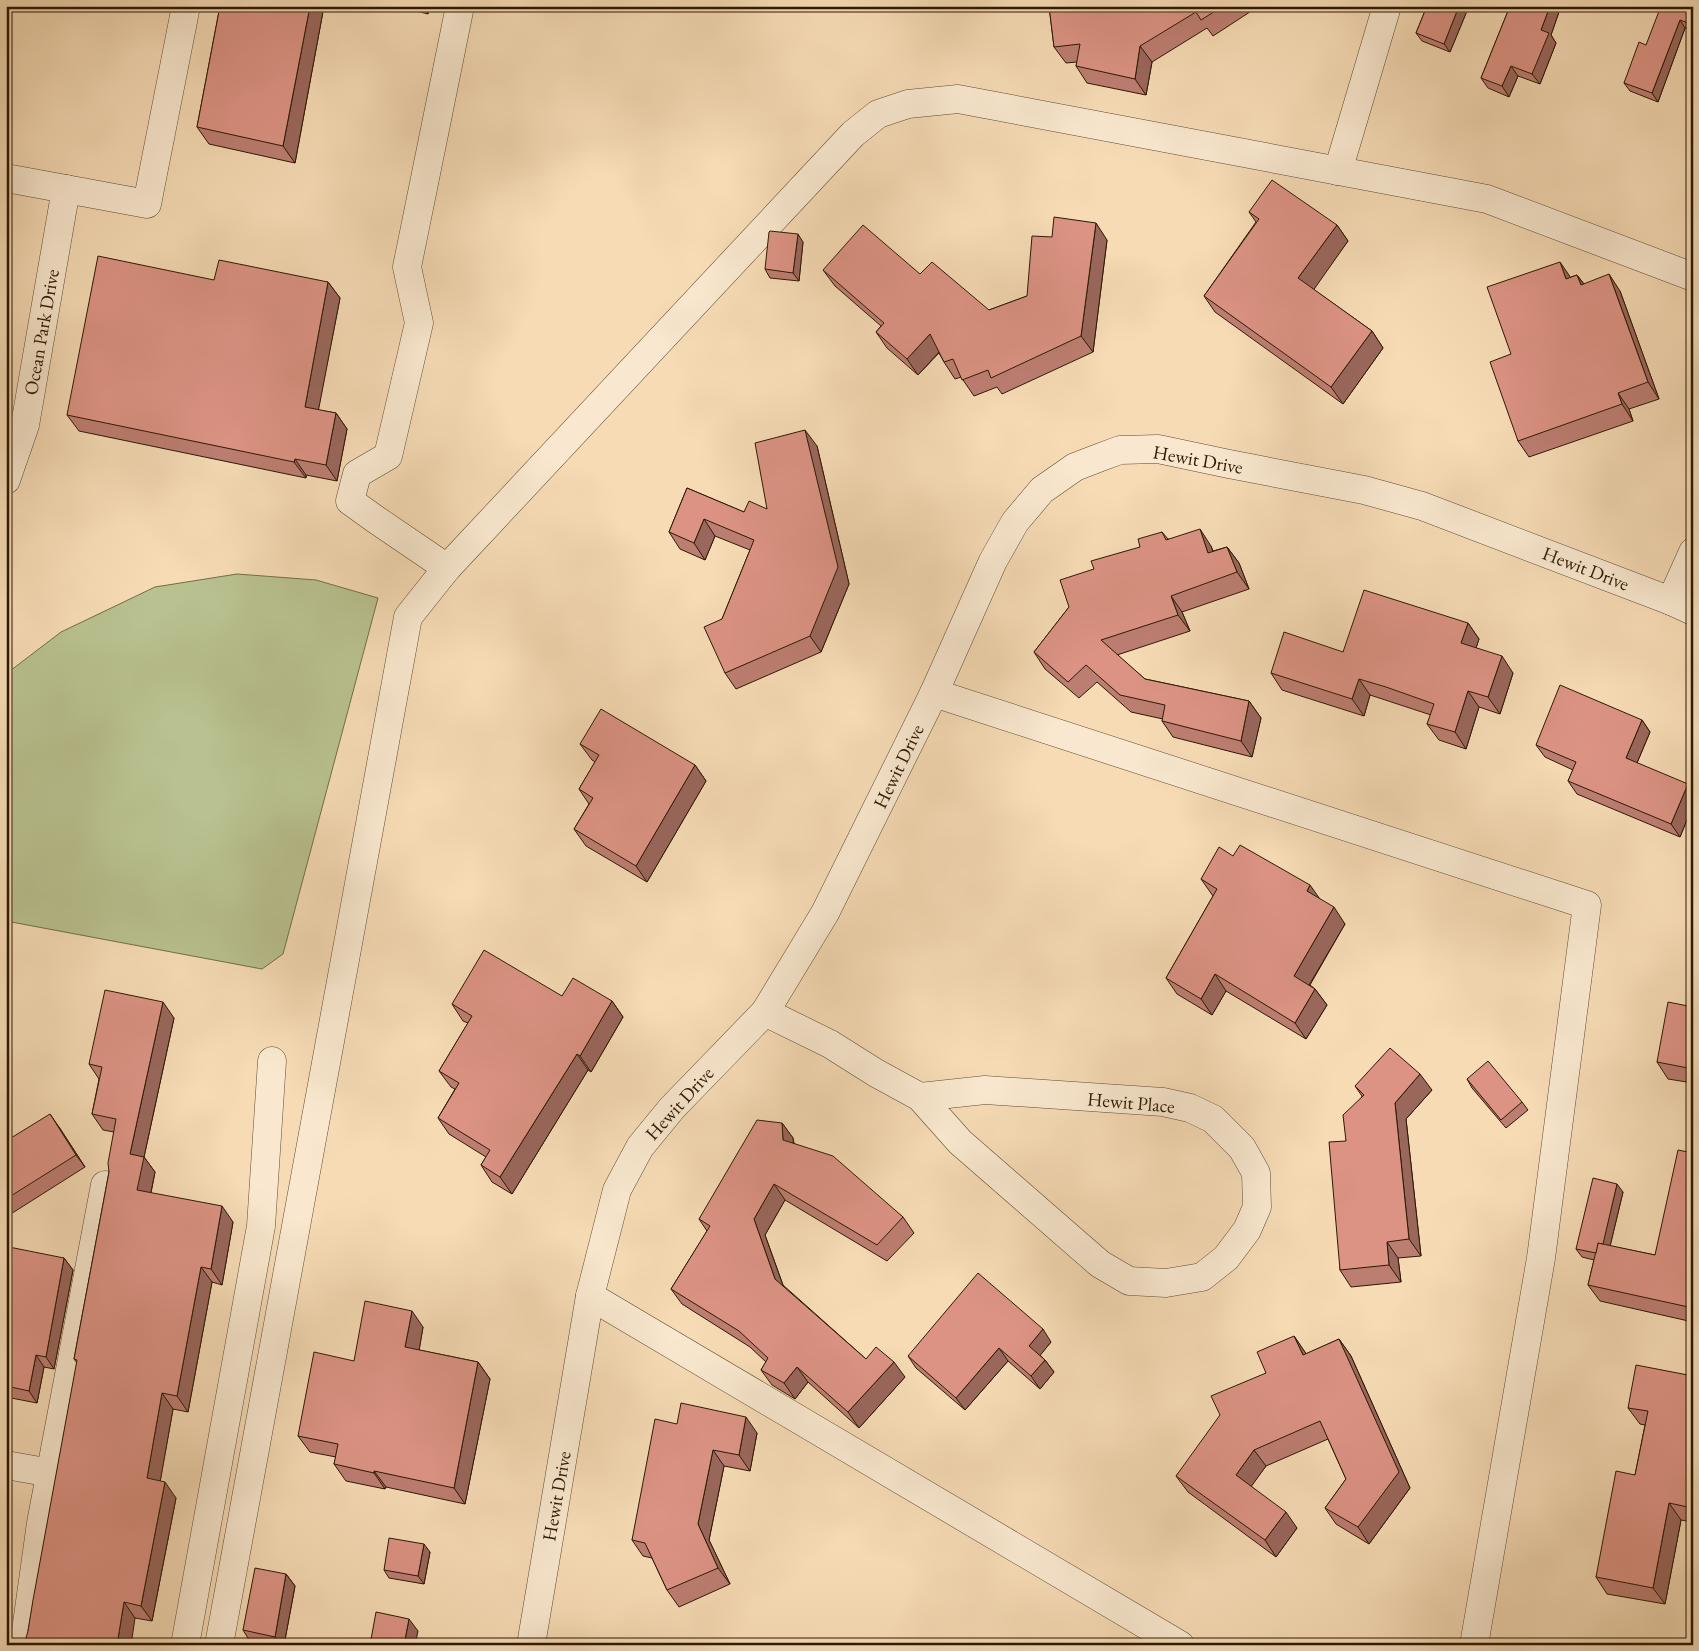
<svg xmlns="http://www.w3.org/2000/svg" width="1699" height="1651" font-family="'EB Garamond',serif">
	<style>
		.green { fill: #b9c190; stroke: #726d4a }
		.lines { fill: none; stroke-linecap: round; stroke-linejoin: round }
		.minor-casing { stroke: #5e4a30; stroke-width: 29 }
		.minor { stroke: #f9e8cf; stroke-width: 28 }
		.wall { fill: #bd7e72; stroke: #2c1903 }
		.shaded-wall { fill: #9a675c; stroke: #2c1903 }
		.building { fill: #dc9384; stroke: #2c1903 }
		.labels { text-anchor: middle; stroke-width: 5; stroke-linejoin: round; paint-order: stroke }
		.street-label { font-size: 19px; fill: #2c1903; stroke: #f9e8cf }
	</style>
	<rect width="100%" height="100%" fill="#f6dbb5"/>
	<filter id="stains"><feTurbulence type="fractalNoise" baseFrequency=".004" numOctaves="4"/><feColorMatrix values="0 0 0 0 .2 0 0 0 0 .09 0 0 0 0 .02 0 0 0 .5 -.17"/></filter>
	<radialGradient id="worn" r=".72"><stop offset=".6" stop-color="#630" stop-opacity="0"/><stop offset="1" stop-color="#630" stop-opacity=".3"/></radialGradient>
	<path class="green" d="M237,574L316,580L378,598L283,954L262,969L6,921V674L61,632L155,587Z"/>
	<g class="lines">
		<defs>
			<g id="minor">
				<path d="M1338,171L1387,6"/>
				<path d="M6,178L147,204L186,6"/>
				<path d="M6,480L25,425L66,189"/>
				<path d="M447,568L375,519L350,501L357,474L388,456L419,323L407,267L460,6"/>
				<path d="M1671,601L1693,552"/>
				<path d="M934,693L1587,905L1541,1258L1474,1645"/>
				<path d="M765,1012L830,1044L876,1073L920,1097L960,1142L1100,1264L1129,1281L1166,1283L1202,1277L1226,1258L1247,1230L1257,1207L1256,1173L1242,1148L1213,1119L1190,1108L1163,1102L985,1090L920,1097"/>
				<path d="M590,1296L1180,1645"/>
				<path d="M6,1465L51,1473"/>
				<path d="M24,1645L41,1523L105,1185"/>
				<path d="M185,1645L261,1226L272,1061"/>
				<path d="M219,1645L408,617L447,568L853,134L878,114L908,104L958,99L1487,199L1693,277"/>
				<path d="M531,1645L590,1296L617,1190L640,1147L672,1108L765,1012L825,913L934,693L993,561L1015,522L1042,490L1075,467L1101,457L1120,450L1158,449L1229,464L1364,490L1422,506L1671,601L1693,611"/>
			</g>
		</defs>
		<use href="#minor" class="minor-casing"/>
		<use href="#minor" class="minor"/>
	</g>
	<g class="wall">
		<path d="M220,6H324L295,163L209,144L197,127Z"/>
		<path d="M397,6H429L428,14Z"/>
		<path d="M1049,6H1255L1256,8L1213,36L1207,28L1152,62L1146,95L1087,83L1076,66L1077,62L1066,63L1054,47Z"/>
		<path d="M1427,6H1469L1450,52L1422,41L1416,33Z"/>
		<path d="M1510,6H1561L1551,35L1556,43L1540,84L1518,76L1509,97L1488,88L1481,78Z"/>
		<path d="M1693,6V31L1685,28L1658,102L1630,91L1624,83L1646,45Z"/>
		<path d="M1249,212L1337,225L1348,241L1313,289L1372,331L1383,348L1343,404L1215,312L1204,296L1256,222Z"/>
		<path d="M1107,240L1093,352L1002,394L997,387L974,396L961,377L955,379L944,362L939,353L918,375L887,348L876,332L881,326L835,286L823,270L989,310L1027,296Z"/>
		<path d="M803,242L799,281L770,278L765,269Z"/>
		<path d="M1577,275L1584,284L1620,291L1659,399L1629,409L1633,421L1529,457L1518,441L1511,354L1571,277Z"/>
		<path d="M214,280L328,282L340,298L318,410L336,413L347,429L337,481L306,475V478L79,431L67,415Z"/>
		<path d="M817,446L849,584L821,652L736,689L725,673L722,619L750,550L715,536L705,560L680,549L669,532L687,488L744,512L767,509Z"/>
		<path d="M1162,532L1168,539L1211,546L1213,551L1227,547L1239,563L1249,589L1182,612L1190,631L1117,655L1145,679L1249,701L1261,718L1252,757L1173,737L1162,721L1163,719L1131,712L1097,682L1079,698L1045,669L1034,652L1069,607L1140,547Z"/>
		<path d="M1468,623L1479,639L1476,648L1513,673L1500,714L1479,707L1466,749L1439,740L1427,724L1431,715L1370,695L1364,716L1282,690L1271,673L1343,652Z"/>
		<path d="M1642,720L1650,732L1637,763L1693,791V805L1680,837L1577,794L1568,781L1573,770L1545,757L1536,745Z"/>
		<path d="M580,744L695,765L706,781L647,882L586,846L574,829L589,804L579,789L595,762L592,760Z"/>
		<path d="M1233,856L1320,899L1345,924L1310,985L1315,989L1327,1005L1306,1039L1226,991L1212,1015L1177,994L1166,978L1213,896L1201,879Z"/>
		<path d="M562,996L612,1001L623,1017L591,1072L588,1070L512,1194L492,1182L481,1165L486,1157L449,1134L438,1118L455,1089L451,1087L439,1071L468,1023L463,1021L452,1004Z"/>
		<path d="M1693,1007V1083L1668,1079L1657,1062Z"/>
		<path d="M174,1018L144,1157L155,1172L151,1193L233,1222L222,1285L212,1282L188,1412L173,1409L160,1481L176,1498L152,1621L135,1618L28,1631L77,1363L74,1359L109,1172L114,1132L103,1130L92,1114L99,1079L89,1064Z"/>
		<path d="M1467,1079L1522,1102L1528,1110L1506,1128L1472,1088Z"/>
		<path d="M1355,1086L1432,1090L1406,1119L1421,1256L1398,1258L1401,1282L1351,1287L1340,1270L1346,1141L1362,1096Z"/>
		<path d="M782,1123L793,1138L794,1143L903,1217L914,1233L887,1261L785,1200L765,1235L783,1285L866,1359L905,1377L859,1428L808,1382L795,1399L772,1385L761,1370L766,1362L750,1347L682,1304L671,1289L707,1231L699,1219Z"/>
		<path d="M59,1127L85,1167L6,1217V1141Z"/>
		<path d="M1693,1153V1322L1600,1301L1588,1285L1594,1260L1582,1257L1576,1249L1623,1192L1610,1246L1655,1255Z"/>
		<path d="M64,1258L73,1270L54,1369L44,1367L37,1403L6,1397V1261Z"/>
		<path d="M423,1327L419,1350L478,1362L490,1379L465,1504L386,1487L385,1489L346,1481L334,1464L336,1457L310,1452L298,1436L354,1361Z"/>
		<path d="M1294,1336L1306,1354L1339,1339L1351,1356L1410,1488L1369,1544L1336,1524L1325,1508L1346,1479L1328,1439L1266,1466L1251,1486L1297,1528L1276,1557L1188,1492L1176,1476L1266,1373Z"/>
		<path d="M1051,1342L1040,1355L1045,1360L1054,1372L1040,1389L1008,1361L965,1410L916,1368L908,1356Z"/>
		<path d="M1693,1376V1522L1681,1520L1665,1604L1607,1594L1596,1577L1635,1475L1645,1425L1640,1424L1628,1408Z"/>
		<path d="M677,1424L757,1433L750,1471L724,1466L709,1540L730,1584L679,1607L667,1590L652,1558L643,1556L632,1540Z"/>
		<path d="M430,1552L424,1584L389,1578L384,1570Z"/>
		<path d="M286,1574L295,1586L284,1645H262L251,1643L243,1630Z"/>
	</g>
	<g class="shaded-wall">
		<path d="M310,6H324L295,163L283,146Z"/>
		<path d="M422,6H429L428,14Z"/>
		<path d="M1459,6H1469L1450,52L1444,44Z"/>
		<path d="M1550,6H1561L1551,35L1556,43L1540,84L1532,74L1541,30Z"/>
		<path d="M1680,20L1685,28L1658,102L1652,93Z"/>
		<path d="M1140,46L1152,62L1146,95L1135,79Z"/>
		<path d="M1511,66L1518,76L1509,97L1502,86Z"/>
		<path d="M1096,223L1107,240L1093,352L1081,336Z"/>
		<path d="M1337,225L1348,241L1310,295L1298,278Z"/>
		<path d="M798,234L803,242L799,281L793,273Z"/>
		<path d="M1560,262L1571,278L1566,279Z"/>
		<path d="M1609,274L1620,291L1659,399L1648,382Z"/>
		<path d="M1577,275L1589,291L1581,285Z"/>
		<path d="M328,282L340,298L316,423L305,407Z"/>
		<path d="M1372,331L1383,348L1343,404L1331,387Z"/>
		<path d="M930,334L941,350L918,375L907,359Z"/>
		<path d="M1618,393L1629,409L1633,421L1622,404Z"/>
		<path d="M336,413L347,429L337,481L326,465Z"/>
		<path d="M805,430L817,446L849,584L821,652L810,636Z"/>
		<path d="M295,459L306,475V478L294,462Z"/>
		<path d="M704,519L715,536L705,560L694,543Z"/>
		<path d="M1200,529L1211,546L1219,569L1208,553Z"/>
		<path d="M1227,547L1239,563L1249,589L1237,572Z"/>
		<path d="M1171,596L1182,612L1190,631L1178,615Z"/>
		<path d="M1468,623L1479,639L1472,660L1461,643Z"/>
		<path d="M1502,656L1513,673L1500,714L1488,697Z"/>
		<path d="M1359,679L1370,695L1364,716L1352,699Z"/>
		<path d="M1468,691L1479,707L1466,749L1455,732Z"/>
		<path d="M1249,701L1261,718L1252,757L1241,741Z"/>
		<path d="M1642,720L1650,732L1634,770L1626,758Z"/>
		<path d="M695,765L706,781L647,882L636,866Z"/>
		<path d="M1688,784L1693,791V805L1680,837L1671,824Z"/>
		<path d="M1310,885L1322,902L1307,891Z"/>
		<path d="M1334,907L1345,924L1305,992L1294,976Z"/>
		<path d="M1215,974L1226,991L1212,1015L1201,999Z"/>
		<path d="M1315,989L1327,1005L1306,1039L1295,1023Z"/>
		<path d="M612,1001L623,1017L591,1072L580,1056Z"/>
		<path d="M163,1002L174,1018L144,1157L155,1172L148,1206L137,1190L130,1154Z"/>
		<path d="M577,1054L588,1070L512,1194L500,1177Z"/>
		<path d="M1420,1074L1432,1090L1406,1119L1421,1256L1409,1239L1395,1103Z"/>
		<path d="M50,1114L59,1127L85,1167L76,1155Z"/>
		<path d="M782,1123L793,1138L794,1155L783,1140Z"/>
		<path d="M774,1184L785,1200L765,1235L786,1294L775,1279L754,1219Z"/>
		<path d="M1617,1184L1623,1192L1606,1263L1600,1254Z"/>
		<path d="M222,1206L233,1222L222,1285L211,1269Z"/>
		<path d="M1387,1242L1398,1258L1401,1282L1389,1265Z"/>
		<path d="M64,1258L73,1270L54,1369L46,1357Z"/>
		<path d="M201,1267L212,1282L188,1412L177,1396Z"/>
		<path d="M412,1311L423,1327L417,1363L405,1347Z"/>
		<path d="M1043,1329L1051,1342L1038,1358L1029,1346Z"/>
		<path d="M1294,1336L1305,1352L1314,1372L1303,1355Z"/>
		<path d="M1339,1339L1351,1356L1410,1488L1369,1544L1358,1527Z"/>
		<path d="M999,1348L1008,1361L965,1410L956,1398Z"/>
		<path d="M36,1355L44,1367L37,1403L29,1391Z"/>
		<path d="M1045,1360L1054,1372L1040,1389L1031,1376Z"/>
		<path d="M478,1362L490,1379L465,1504L454,1488Z"/>
		<path d="M894,1362L905,1377L859,1428L848,1412Z"/>
		<path d="M797,1367L808,1382L795,1399L784,1383Z"/>
		<path d="M162,1393L173,1409L158,1494L147,1478Z"/>
		<path d="M746,1417L757,1433L750,1471L739,1455Z"/>
		<path d="M713,1450L724,1466L709,1540L730,1584L718,1568L698,1524Z"/>
		<path d="M1254,1450L1266,1466L1248,1491L1236,1475Z"/>
		<path d="M374,1471L386,1487L385,1489L374,1473Z"/>
		<path d="M165,1482L176,1498L152,1621L141,1606Z"/>
		<path d="M1693,1486V1513L1688,1507Z"/>
		<path d="M1669,1503L1681,1520L1665,1604L1653,1588Z"/>
		<path d="M1286,1512L1297,1528L1276,1557L1265,1540Z"/>
		<path d="M424,1544L430,1552L424,1584L418,1576Z"/>
		<path d="M286,1574L295,1586L284,1645H280L275,1637Z"/>
		<path d="M124,1602L135,1618L131,1645H117Z"/>
		<path d="M409,1619L418,1631L415,1645H404Z"/>
	</g>
	<g class="building">
		<path d="M220,6H310L283,146L197,127Z"/>
		<path d="M1049,6H1223L1201,20L1196,12L1140,46L1135,79L1076,66L1080,44L1054,47Z"/>
		<path d="M1427,6H1459L1444,44L1416,33Z"/>
		<path d="M1510,6H1550L1541,30L1549,33L1532,74L1511,66L1502,86L1481,78Z"/>
		<path d="M1661,6H1693V25L1680,20L1652,93L1624,83L1639,42L1646,45Z"/>
		<path d="M1272,180L1337,225L1298,278L1372,331L1331,387L1204,296L1259,219L1249,212Z"/>
		<path d="M1054,217L1096,223L1081,336L991,378L988,370L962,380L953,359L944,362L930,334L907,359L876,332L884,323L823,270L863,225L920,274L932,262L989,310L1027,296L1032,236L1052,237Z"/>
		<path d="M770,231L798,234L793,273L765,269L769,232Z"/>
		<path d="M98,256L214,280L219,260L328,282L305,407L336,413L326,465L295,459L294,462L67,415Z"/>
		<path d="M1560,262L1566,279L1577,275L1581,285L1609,274L1648,382L1618,393L1622,404L1518,441L1490,362L1511,354L1487,287Z"/>
		<path d="M805,430L838,567L810,636L725,673L704,627L722,619L754,540L704,519L694,543L669,532L687,488L744,512L749,501L767,509L755,443Z"/>
		<path d="M1200,529L1208,553L1227,547L1237,572L1171,596L1178,615L1101,640L1145,679L1249,701L1241,741L1162,721L1165,705L1120,695L1086,665L1068,682L1034,652L1069,607L1060,580L1094,569L1091,561L1140,547L1138,539L1162,532L1166,540Z"/>
		<path d="M1364,590L1468,623L1461,643L1502,656L1488,697L1468,691L1455,732L1427,724L1434,704L1386,687L1359,679L1352,699L1271,673L1284,632L1343,652Z"/>
		<path d="M1560,685L1642,720L1626,758L1688,784L1671,824L1568,781L1576,762L1536,745Z"/>
		<path d="M601,709L695,765L636,866L574,829L593,798L579,789L599,755L580,744Z"/>
		<path d="M1240,845L1310,885L1307,891L1334,907L1294,976L1315,989L1295,1023L1215,974L1201,999L1166,978L1217,889L1201,879L1219,847L1233,856Z"/>
		<path d="M484,950L562,996L573,978L612,1001L580,1056L577,1054L500,1177L481,1165L490,1150L438,1118L459,1083L439,1071L472,1016L452,1004Z"/>
		<path d="M105,990L163,1002L130,1154L144,1157L137,1190L222,1206L211,1269L201,1267L177,1396L162,1393L147,1478L165,1482L141,1606L124,1602L117,1645H25L26,1638L28,1631L33,1600L77,1360L74,1359L109,1172L108,1163L116,1119L92,1114L102,1067L89,1064Z"/>
		<path d="M1668,1002L1693,1007V1069L1657,1062Z"/>
		<path d="M1390,1048L1420,1074L1395,1103L1409,1239L1387,1242L1389,1265L1340,1270L1329,1142L1346,1141L1343,1115L1364,1095L1355,1086Z"/>
		<path d="M1488,1061L1522,1102L1501,1120L1467,1079Z"/>
		<path d="M50,1114L76,1155L6,1199V1141Z"/>
		<path d="M757,1120L782,1123L783,1140L833,1156L903,1217L877,1245L774,1184L754,1219L775,1279L866,1359L876,1347L894,1362L848,1412L797,1367L784,1383L761,1370L768,1358L739,1331L671,1289L710,1226L699,1219Z"/>
		<path d="M1678,1150L1693,1153V1308L1588,1285L1598,1243L1655,1255Z"/>
		<path d="M1593,1178L1617,1184L1603,1244L1598,1243L1596,1253L1576,1249Z"/>
		<path d="M9,1247L64,1258L46,1357L36,1355L29,1391L6,1386V1261Z"/>
		<path d="M978,1273L1043,1329L1029,1346L1045,1360L1031,1376L999,1348L956,1398L908,1356Z"/>
		<path d="M365,1301L412,1311L405,1347L478,1362L454,1488L374,1471V1473L334,1464L338,1444L298,1436L314,1352L354,1361Z"/>
		<path d="M1294,1336L1303,1355L1339,1339L1399,1472L1358,1527L1325,1508L1346,1479L1320,1421L1254,1450L1236,1475L1286,1512L1265,1540L1176,1476L1220,1415L1211,1396L1266,1373L1257,1352Z"/>
		<path d="M1636,1365L1693,1376V1485L1688,1507L1669,1503L1653,1588L1596,1577L1616,1471L1635,1475L1648,1411L1628,1408Z"/>
		<path d="M681,1403L746,1417L739,1455L713,1450L698,1524L718,1568L667,1590L645,1543L632,1540L655,1419L677,1424Z"/>
		<path d="M389,1538L424,1544L418,1576L384,1570Z"/>
		<path d="M255,1568L286,1574L275,1637L243,1630Z"/>
		<path d="M376,1612L409,1619L404,1645H370Z"/>
	</g>
	<g class="labels">
		<g class="street-label">
			<text transform="translate(41 332) rotate(-80)" y="7">Ocean Park Drive</text>
			<text transform="translate(1198 459) rotate(10)" y="7">Hewit Drive</text>
			<text transform="translate(1586 568) rotate(21)" y="7">Hewit Drive</text>
			<text transform="translate(898 766) rotate(-64)" y="7">Hewit Drive</text>
			<text transform="translate(1131 1102) rotate(5)" y="7">Hewit Place</text>
			<text transform="translate(679 1103) rotate(-48)" y="7">Hewit Drive</text>
			<text transform="translate(556 1496) rotate(-80)" y="7">Hewit Drive</text>
		</g>
	</g>
	<rect width="1699" height="1651" fill="none" stroke="#f6dbb5" stroke-width="25"/>
	<rect x="8" y="8" width="1684" height="1636" fill="none" stroke="#2c1903" stroke-width="2.5"/>
	<rect x="12" y="12" width="1674" height="1626" fill="none" stroke="#2c1903"/>
	<rect width="100%" height="100%" filter="url(#stains)"/>
	<rect width="100%" height="100%" fill="url(#worn)"/>
</svg>
